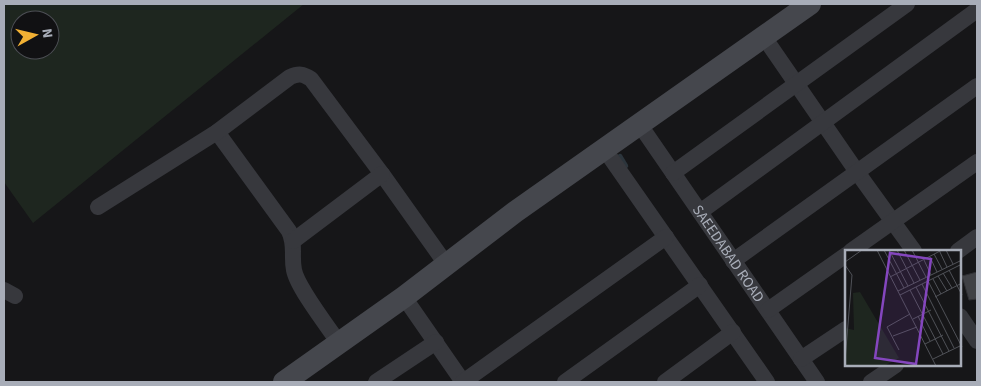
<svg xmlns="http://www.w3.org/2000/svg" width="981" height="386" font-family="'Source Sans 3',sans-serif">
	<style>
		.green { fill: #1e261f; fill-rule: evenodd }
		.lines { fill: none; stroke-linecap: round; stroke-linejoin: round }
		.stream { stroke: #2c353c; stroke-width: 4.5 }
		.building { fill: #404145; stroke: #303034 }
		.street { stroke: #37383d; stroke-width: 16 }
		.secondary { stroke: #45474d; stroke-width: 22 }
		.labels { text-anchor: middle; stroke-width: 4; stroke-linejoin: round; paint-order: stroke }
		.street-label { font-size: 15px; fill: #a8adb8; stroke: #111113 }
		.inset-road { fill: none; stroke: #505258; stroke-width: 1 }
		.view { fill: #8446be; fill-opacity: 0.15; stroke: #8446be; stroke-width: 2.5 }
		.inset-edge { fill: none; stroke: #a8adb8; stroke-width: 2.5 }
	</style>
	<rect width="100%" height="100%" fill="#161618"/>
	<path class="green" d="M4,4H304L33,223L4,182ZM20,20H50V50H20Z"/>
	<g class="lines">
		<path class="stream" d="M620,156L626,166"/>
	</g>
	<path class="building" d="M977,272V302V299L969,300L962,276Z"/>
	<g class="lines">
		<g class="street">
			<path d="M764,37L857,172L914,251"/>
			<path id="s1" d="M640,125L817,382"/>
			<path d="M217,132L289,231C296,246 291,255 294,270C297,287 328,327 339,343"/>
			<path d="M605,150L767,382"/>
			<path d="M673,173L907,4"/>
			<path d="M98,207L217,132L290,77C299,73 303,74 311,79L382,174L446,264"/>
			<path d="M700,212L977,10"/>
			<path d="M293,241L382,174"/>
			<path d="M851,251L977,162"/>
			<path d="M958,251L977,237"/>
			<path d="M733,261L977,86"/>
			<path d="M4,290L15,296"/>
			<path d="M404,297L463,382"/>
			<path d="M768,310L846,255"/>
			<path d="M960,316L977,341"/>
			<path d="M801,359L846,329"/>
			<path d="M376,382L436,342"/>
			<path d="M463,382L666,237"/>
			<path d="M565,382L700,285"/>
			<path d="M665,382L733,332"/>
			<path d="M871,382L896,365"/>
		</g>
		<path class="secondary" d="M284,382L404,297L515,212L810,4"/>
	</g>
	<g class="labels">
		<g class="street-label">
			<text dy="5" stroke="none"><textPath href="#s1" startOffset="156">SAEEDABAD ROAD</textPath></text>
		</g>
	</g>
	<g transform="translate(845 250)">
		<rect width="116" height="116" fill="#161618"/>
		<path d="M15,42L54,108L39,116H0V78L9,80L8,43Z" fill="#1e261f"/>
		<path class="inset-road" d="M32,0L91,116M39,0L59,38M44,0L63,36M52,0L69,33M59,0L75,30M67,0L81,27M94,0L102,17M101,0L108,14M89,4L97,19M85,7L92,22M79,10L86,25M0,12L17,0M0,15L7,25L0,111M104,20L117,45M98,23L107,38M93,26L102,41M45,27L97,0M88,29L96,44M83,31L117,97M77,34L109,98M71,37L104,101M65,40L98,104M53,41L117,10M55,45L117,14M90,47L117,33M73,66L85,91M68,69L86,60M48,86L72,77M80,94L98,85M54,100L42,77L65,64M88,109L117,95"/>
		<path class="view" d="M45,3L86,9L71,114L30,108Z"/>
		<rect width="116" height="116" class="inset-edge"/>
	</g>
	<rect width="981" height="386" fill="none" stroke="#a8adb8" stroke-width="10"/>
	<g transform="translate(35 35) rotate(82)"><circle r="24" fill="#111113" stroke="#4d4f55"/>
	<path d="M0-4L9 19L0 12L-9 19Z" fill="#f2b134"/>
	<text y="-8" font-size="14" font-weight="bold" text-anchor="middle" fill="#a8adb8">N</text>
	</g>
</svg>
